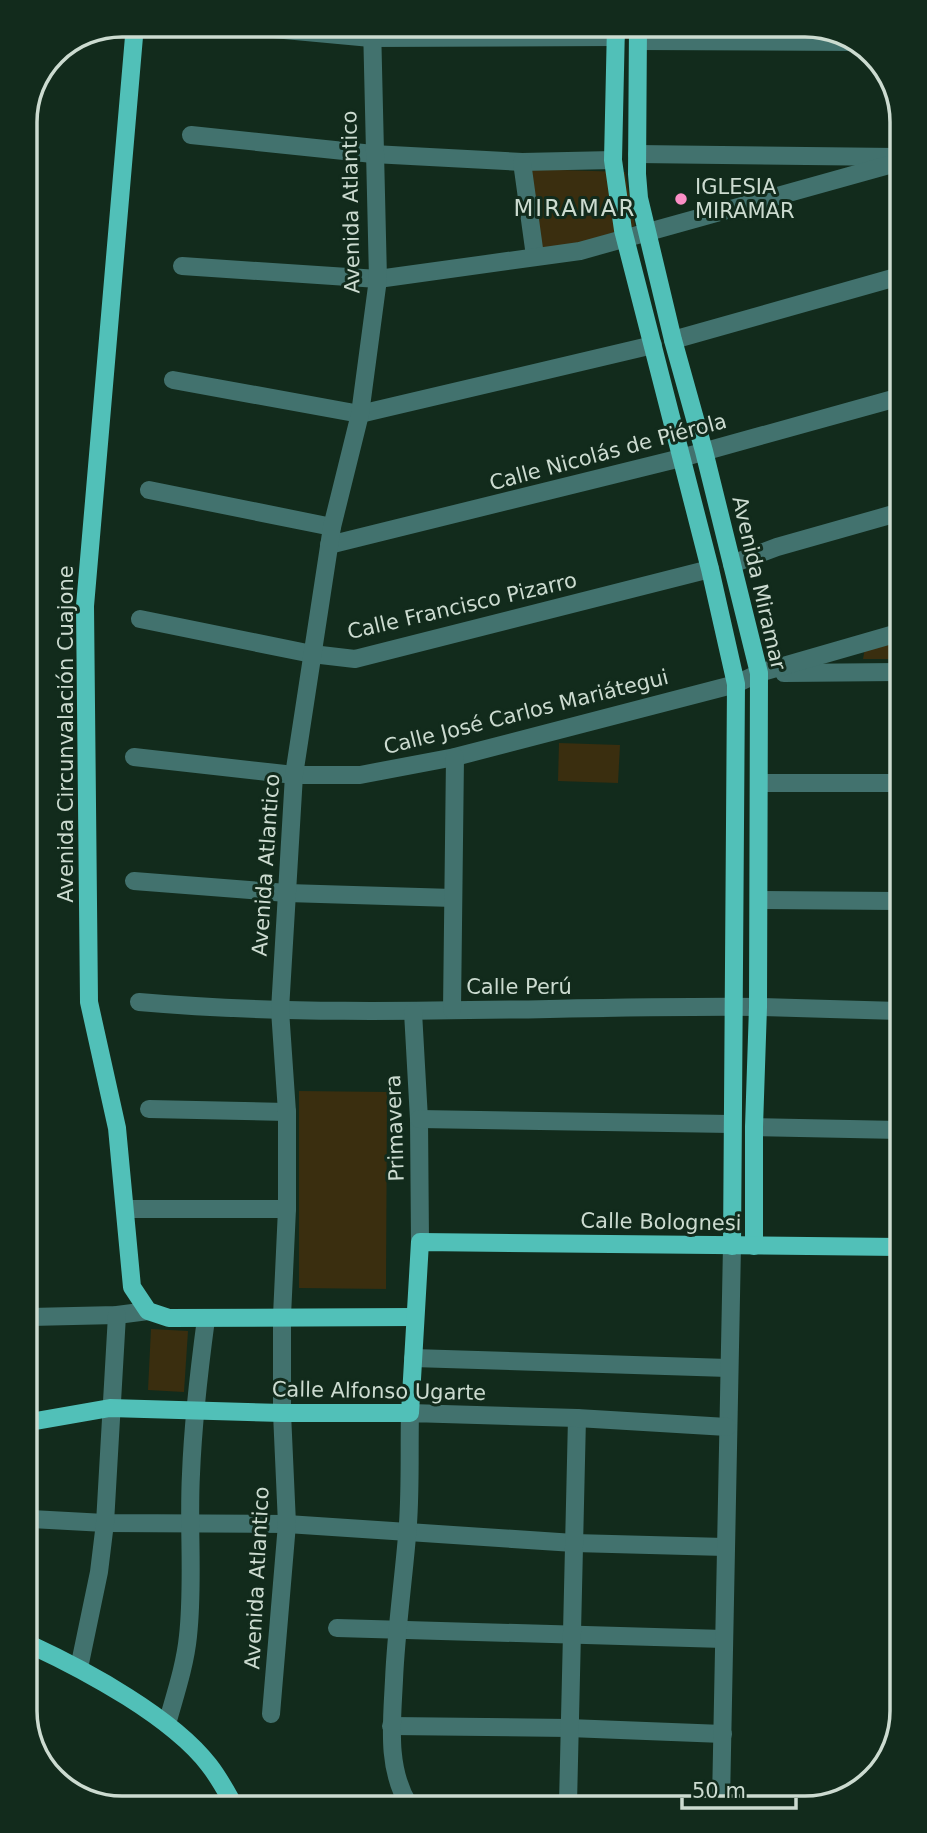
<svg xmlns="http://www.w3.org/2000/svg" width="927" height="1833" font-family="'DejaVu Sans',sans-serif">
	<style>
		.green { fill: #3a2e0f }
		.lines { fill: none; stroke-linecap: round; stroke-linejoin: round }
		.minor { stroke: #42726e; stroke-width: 18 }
		.major { stroke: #51c0b8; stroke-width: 18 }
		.poi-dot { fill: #fb8fc6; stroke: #122b1c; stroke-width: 2.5 }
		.labels { text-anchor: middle; stroke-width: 6; stroke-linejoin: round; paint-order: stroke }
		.poi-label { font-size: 21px; fill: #ccdbd0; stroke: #122b1c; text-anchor: start }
		.street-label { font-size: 21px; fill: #ccdbd0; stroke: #122b1c }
		.neighbourhood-label { font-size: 23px; letter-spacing: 2px; fill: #ccdbd0; stroke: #122b1c }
		.rim { fill: none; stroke: #ccdbd0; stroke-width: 3.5 }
	</style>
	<rect width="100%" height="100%" fill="#122b1c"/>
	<g class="green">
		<path d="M529,169L625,172L635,226L546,253L540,250Z"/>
		<path d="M898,638V659H863L865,648Z"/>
		<path d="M559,743L620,745L618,783L558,781Z"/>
		<path d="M299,1091L387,1092L386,1289L299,1288Z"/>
		<path d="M151,1329L188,1331L184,1392L148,1390Z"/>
	</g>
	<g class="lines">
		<g class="minor">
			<path d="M231,25L371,38L616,37"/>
			<path d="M638,41L858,42"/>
			<path d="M191,135L373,154L522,162L613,160"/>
			<path d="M637,154L896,157"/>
			<path d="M522,162L535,256"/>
			<path d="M182,266L378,279L580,251L896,163"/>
			<path d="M673,340L896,277"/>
			<path d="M173,380L360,414L653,345"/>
			<path d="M149,490L332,527"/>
			<path d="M329,545L681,458L897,398"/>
			<path d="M732,564L777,547L897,513"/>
			<path d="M140,619L312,654L355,659L710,569"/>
			<path d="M784,673L898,672"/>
			<path d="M134,757L294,775H360L455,757L736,684L759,673L898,633"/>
			<path d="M760,783H898"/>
			<path d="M134,881L287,893L453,898"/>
			<path d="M759,900L899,901"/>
			<path d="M139,1002C346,1020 554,1005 761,1007C807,1008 853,1010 899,1011"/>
			<path d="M452,1010L455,757"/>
			<path d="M413,1012L419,1119L420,1242"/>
			<path d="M149,1109L287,1112"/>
			<path d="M419,1119L731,1124"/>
			<path d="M754,1127L900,1130"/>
			<path d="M126,1209H287"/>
			<path d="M30,1317L117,1315L148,1311"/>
			<path d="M413,1358L728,1368"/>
			<path d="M31,1519L105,1523L287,1524L574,1543L725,1547"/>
			<path d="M337,1628L724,1639"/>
			<path d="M79,1668L99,1572L105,1523L117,1315"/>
			<path d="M271,1714L287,1524L282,1413V1316L287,1209V1112L280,1010L294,775L332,527L360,414L378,279L372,25"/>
			<path d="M167,1724C175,1695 185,1666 188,1636C194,1582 188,1528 191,1474C193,1422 199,1371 206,1319"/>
			<path d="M391,1726L569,1728L723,1734"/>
			<path d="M721,1802L732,1246"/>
			<path d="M568,1804L577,1418"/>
			<path d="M409,1805C386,1768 392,1722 394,1680C396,1632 403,1584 407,1536C411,1496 409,1454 410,1413L577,1418L727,1427"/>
		</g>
		<g class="major">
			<path d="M135,25L85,606L89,1002L117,1128L132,1287L148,1311L169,1318L415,1317"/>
			<path d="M616,25L613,160L623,230L710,569L736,684L732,1246"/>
			<path d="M638,25L637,174L639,198L673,340L704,451L759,673L758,1007L754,1127V1246"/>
			<path d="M30,1422L110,1408L282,1413H410L420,1242L900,1247"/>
			<path d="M31,1645C87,1671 172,1717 209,1765C220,1779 227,1793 235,1807"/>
		</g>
	</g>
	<circle class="poi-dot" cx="681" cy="199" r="7"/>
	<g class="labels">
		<g class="poi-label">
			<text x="695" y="194">IGLESIA<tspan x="695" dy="24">MIRAMAR</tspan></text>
		</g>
		<g class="street-label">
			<text transform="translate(351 202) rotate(-91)" y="7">Avenida Atlantico</text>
			<text transform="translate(608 452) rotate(-15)" y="7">Calle Nicolás de Piérola</text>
			<text transform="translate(759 583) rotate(77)" y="7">Avenida Miramar</text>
			<text transform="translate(462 606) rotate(-13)" y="7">Calle Francisco Pizarro</text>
			<text transform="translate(526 712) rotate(-14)" y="7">Calle José Carlos Mariátegui</text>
			<text transform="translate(66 734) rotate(-90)" y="7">Avenida Circunvalación Cuajone</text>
			<text transform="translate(266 865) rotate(-86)" y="7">Avenida Atlantico</text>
			<text x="519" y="994">Calle Perú</text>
			<text transform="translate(395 1128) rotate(-92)" y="7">Primavera</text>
			<text transform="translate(661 1222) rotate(1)" y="7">Calle Bolognesi</text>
			<text transform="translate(379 1391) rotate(1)" y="7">Calle Alfonso Ugarte</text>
			<text transform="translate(257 1578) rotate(-87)" y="7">Avenida Atlantico</text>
		</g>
		<g class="neighbourhood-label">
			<text x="575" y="216">MIRAMAR</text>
		</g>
	</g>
	<path d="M0 0H927V1833H0ZM122 37H805A85 85 0 0 1 890 122V1711A85 85 0 0 1 805 1796H122A85 85 0 0 1 37 1711V122A85 85 0 0 1 122 37Z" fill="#122b1c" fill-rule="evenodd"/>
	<path class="rim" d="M122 37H805A85 85 0 0 1 890 122V1711A85 85 0 0 1 805 1796H122A85 85 0 0 1 37 1711V122A85 85 0 0 1 122 37Z"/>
	<path d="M682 1798v10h114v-10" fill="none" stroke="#ccdbd0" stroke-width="3.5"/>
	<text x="692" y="1798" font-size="21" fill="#ccdbd0" stroke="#122b1c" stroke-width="5" paint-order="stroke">50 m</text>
</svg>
